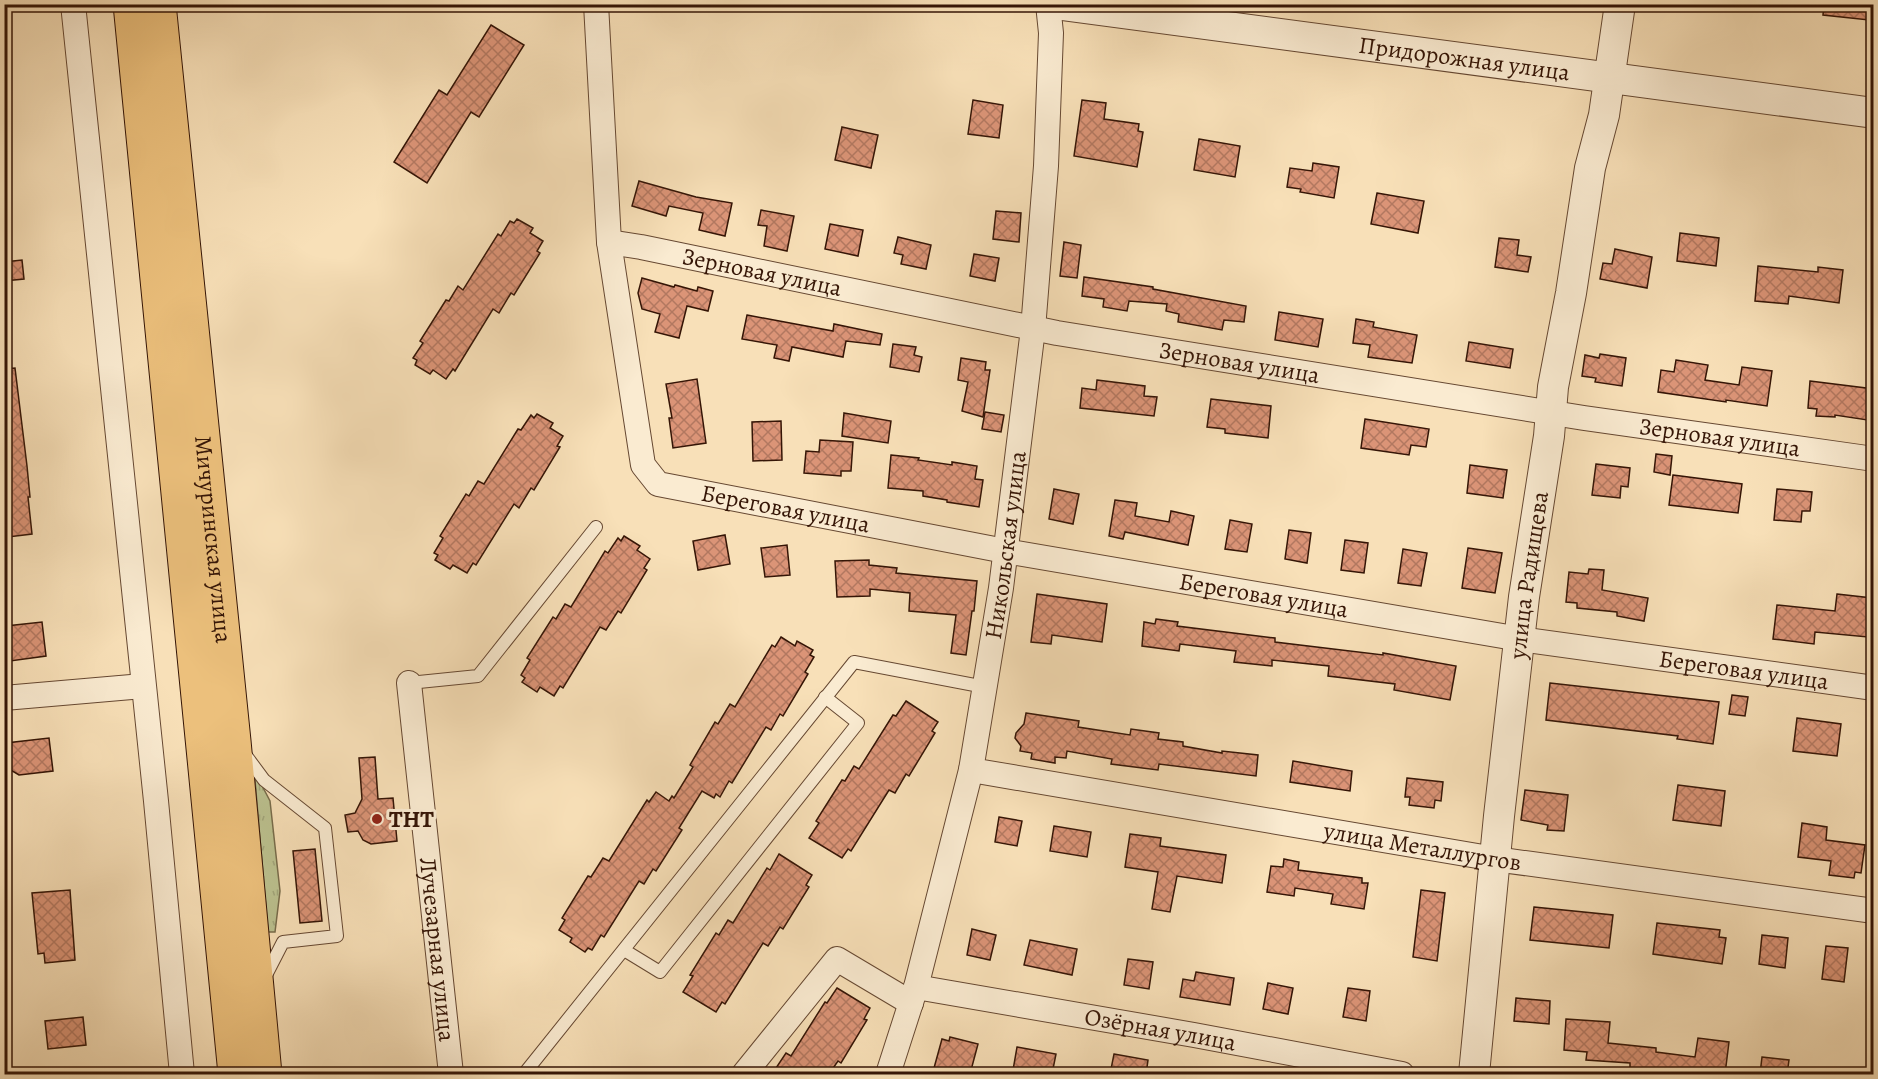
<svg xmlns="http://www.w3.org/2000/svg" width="1878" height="1079" font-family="Alegreya,serif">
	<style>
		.grass { fill: url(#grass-tufts); stroke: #786c4b; stroke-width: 1.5 }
		.building { fill: url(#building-cross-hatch); stroke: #351506; stroke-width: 1.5 }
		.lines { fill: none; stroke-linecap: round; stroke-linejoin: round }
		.service-casing { stroke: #664832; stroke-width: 14 }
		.minor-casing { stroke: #664832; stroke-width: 26 }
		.tertiary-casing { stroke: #664832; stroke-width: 32 }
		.primary-casing { stroke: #351506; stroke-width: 35 }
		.service { stroke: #faebd1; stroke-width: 12 }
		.minor { stroke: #faebd1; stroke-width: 24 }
		.tertiary { stroke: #faebd1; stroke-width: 30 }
		.primary { stroke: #ecc07c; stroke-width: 33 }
		.poi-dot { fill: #8f2418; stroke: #faebd1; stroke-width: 2 }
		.labels { text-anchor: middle; stroke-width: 6; stroke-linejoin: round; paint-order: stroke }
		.street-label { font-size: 24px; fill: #351506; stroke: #faebd1 }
		.poi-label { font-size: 24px; font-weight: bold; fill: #351506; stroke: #faebd1; text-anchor: start }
	</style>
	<defs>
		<pattern id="grass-tufts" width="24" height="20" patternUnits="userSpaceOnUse" patternTransform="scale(1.5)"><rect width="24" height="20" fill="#bcc290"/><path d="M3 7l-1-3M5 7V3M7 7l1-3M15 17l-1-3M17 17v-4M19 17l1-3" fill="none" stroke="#a2a67b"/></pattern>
		<pattern id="building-cross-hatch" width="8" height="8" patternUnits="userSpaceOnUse" patternTransform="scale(1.5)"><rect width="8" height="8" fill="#db9477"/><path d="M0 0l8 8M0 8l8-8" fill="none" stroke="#b27860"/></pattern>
	</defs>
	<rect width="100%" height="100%" fill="#f8e0b8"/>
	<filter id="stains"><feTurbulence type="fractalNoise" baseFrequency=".00333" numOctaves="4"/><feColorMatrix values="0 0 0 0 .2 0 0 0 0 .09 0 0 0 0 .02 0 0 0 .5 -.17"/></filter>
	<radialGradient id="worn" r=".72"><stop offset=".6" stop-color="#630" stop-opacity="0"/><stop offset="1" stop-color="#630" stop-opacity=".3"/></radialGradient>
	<path class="grass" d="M255,780H259L270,801L280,891L275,932H268Z"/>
	<g class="building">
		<path d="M1824,4H1870L1869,20L1823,15Z"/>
		<path d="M491,25L524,45L479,117L471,112L427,183L394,162L439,90L447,95Z"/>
		<path d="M973,100L1003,105L999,138L968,134Z"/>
		<path d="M1082,100L1106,103L1104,119L1139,124L1138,131L1143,132L1137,167L1074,156Z"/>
		<path d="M842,127L878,135L871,168L835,160Z"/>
		<path d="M1199,139L1240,146L1235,177L1194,170Z"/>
		<path d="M1313,163L1339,167L1334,198L1300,192L1301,189L1287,187L1290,168L1312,171Z"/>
		<path d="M639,181L696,197L732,203L725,236L699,230L703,213L669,206L666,216L632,206Z"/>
		<path d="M1377,193L1424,201L1418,233L1371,224Z"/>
		<path d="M761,210L794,216L787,251L764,246L767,226L758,225Z"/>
		<path d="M996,211L1021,213L1019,242L993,239Z"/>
		<path d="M517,219L533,228L530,233L543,241L537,251L540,253L514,295L511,293L499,313L493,309L455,371L453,369L446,379L433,370L430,374L415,365L417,360L413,358L423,343L420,341L446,300L449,301L458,286L463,290L498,234L501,236L510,221L514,223Z"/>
		<path d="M830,224L863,230L858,256L825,249Z"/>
		<path d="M1680,233L1719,238L1716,266L1677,261Z"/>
		<path d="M898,237L931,245L926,269L901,264L903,255L894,253Z"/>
		<path d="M1499,238L1519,240L1517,255L1531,257L1528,272L1495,267Z"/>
		<path d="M1064,242L1081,245L1077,278L1060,276Z"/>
		<path d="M1615,249L1652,257L1647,288L1600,279L1603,263L1612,264Z"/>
		<path d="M974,254L999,258L995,281L970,276Z"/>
		<path d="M22,260L24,279L4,281V262Z"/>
		<path d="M1758,266L1818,272V267L1843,270L1839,303L1789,296L1788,304L1755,301Z"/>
		<path d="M1084,277L1153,287V289L1246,306L1244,322L1224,320L1222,330L1178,322L1179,314L1166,311L1167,304L1129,301L1127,311L1103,307L1104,299L1082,296Z"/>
		<path d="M642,278L674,287L675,285L697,291L698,287L713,291L708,311L687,306L679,338L655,332L660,314L642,309L638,293Z"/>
		<path d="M1279,312L1323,319L1318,347L1275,340Z"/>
		<path d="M747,315L833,331L834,324L882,334L880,345L846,341L843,357L792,347L789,361L774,358L777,345L742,339Z"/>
		<path d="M1356,319L1374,322L1373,327L1417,335L1412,363L1368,357L1370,345L1353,343Z"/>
		<path d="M1469,342L1513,349L1510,368L1466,361Z"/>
		<path d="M893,344L916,347L914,355L922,357L919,372L890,367Z"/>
		<path d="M1600,354L1626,358L1622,386L1595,382L1596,378L1582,376L1585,355L1599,358Z"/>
		<path d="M961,358L986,362L985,370H990L983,417L962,411L968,382L958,380Z"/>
		<path d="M1676,360L1708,365L1705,380L1739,385L1742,367L1772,371L1767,406L1726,400V402L1658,392L1661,370L1674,372Z"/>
		<path d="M15,368L27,466L30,497H28L32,534L8,537L4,504V477H7L4,454V369Z"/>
		<path d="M697,379L706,443L673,448L669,418H672L666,384Z"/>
		<path d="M1097,380L1145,386L1144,396L1157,397L1154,416L1080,408L1082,388L1096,390Z"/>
		<path d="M1810,381L1874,389V421L1835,415V417L1816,416L1817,409L1808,408Z"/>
		<path d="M1211,399L1271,406L1268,438L1225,433V429L1207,427Z"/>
		<path d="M985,412L1004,415L1001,432L982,429Z"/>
		<path d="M844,413L891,421L888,443L842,436Z"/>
		<path d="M537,414L553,423L550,428L563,436L557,446L560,447L534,490L531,488L519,508L514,504L476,565L473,563L467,573L453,565L450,569L435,560L438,555L434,553L443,538L440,536L466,494L469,496L478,481L484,484L518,429L521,430L531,415L534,418Z"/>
		<path d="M1365,419L1429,429L1426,447L1411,445L1409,455L1361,448Z"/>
		<path d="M781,421L782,460L753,461L752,422Z"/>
		<path d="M820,440L853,442L851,471H841V476L804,473L806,451L819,452Z"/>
		<path d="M1656,454L1672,456L1670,475L1654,472Z"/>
		<path d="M891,455L919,458L918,460L952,465V462L977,466L975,479L983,480L979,507L947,502V500L923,496V491L888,488Z"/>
		<path d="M1596,464L1630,468L1628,487L1621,486L1620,498L1592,495Z"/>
		<path d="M1470,465L1507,470L1503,498L1467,493Z"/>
		<path d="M1673,475L1742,484L1738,513L1669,505Z"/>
		<path d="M1054,489L1079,494L1073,524L1049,519Z"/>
		<path d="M1777,489L1812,492L1810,511H1802L1801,522L1774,520Z"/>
		<path d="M1115,500L1137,503L1135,516L1169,522L1171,511L1194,516L1188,545L1125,532L1123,539L1109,536Z"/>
		<path d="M1230,520L1252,524L1247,552L1225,549Z"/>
		<path d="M1289,530L1311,533L1307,563L1285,559Z"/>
		<path d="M725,535L730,564L698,570L693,541Z"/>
		<path d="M624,536L640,546L637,550L650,559L644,568L647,570L621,613L618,611L606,630L600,627L563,688L560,686L554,696L540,687L537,692L522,682L525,678L521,675L530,660L527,658L553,617L556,619L565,604L571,607L605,551L608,553L618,538L621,541Z"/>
		<path d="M1345,540L1368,543L1364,573L1341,570Z"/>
		<path d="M787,545L790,575L765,577L761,548Z"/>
		<path d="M1468,548L1502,553L1495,593L1462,588Z"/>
		<path d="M1403,549L1427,553L1421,586L1398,583Z"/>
		<path d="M869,560V565L897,568L896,573L977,581L974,611H972L966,655L951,653L956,615L909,611L910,593L870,589V596L837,597L835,561Z"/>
		<path d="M1589,569L1604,570L1602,590L1648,598L1644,621L1617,616V612L1577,608V603L1566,602L1569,572L1588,574Z"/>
		<path d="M1037,594L1107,604L1102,642L1052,635L1051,644L1031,642Z"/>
		<path d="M1837,594L1872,598L1868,637L1815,632L1814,644L1773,639L1777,605L1835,611Z"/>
		<path d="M1156,619L1178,622L1177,626L1275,638V642L1383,655V653L1456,666L1450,700L1394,690L1395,684L1328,676L1329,666L1272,660V666L1234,662L1236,651L1180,644L1179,651L1142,646L1144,622L1155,624Z"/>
		<path d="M42,622L46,656L10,661L6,626Z"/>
		<path d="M781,637L795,646L797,641L813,650L810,655L814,657L805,672L808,674L783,716L780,714L771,730L766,727L732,783L729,781L720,797L716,794L714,798L702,791L679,828L682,830L656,871L653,869L644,884L639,881L604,937L601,935L592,950L588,948L585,952L570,942L572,938L559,930L565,920L562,918L588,876L591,877L603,858L609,861L647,800L649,802L656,792L669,801L672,796L674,798L693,767L690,765L715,722L718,724L730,704L735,707L772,645L775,647Z"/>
		<path d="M1550,683L1719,702L1713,744L1677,739L1678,736L1546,720Z"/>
		<path d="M1732,695L1748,697L1745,716L1729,714Z"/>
		<path d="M906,701L938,722L932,731L935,733L909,776L906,774L895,793L889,790L851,851L848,849L842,858L809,838L819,823L816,821L842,780L845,781L854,766L859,769L893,715L896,716Z"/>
		<path d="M1026,713L1079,721L1078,727L1130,735L1131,729L1159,733L1158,739L1183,742V746L1222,753V751L1258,755L1256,776L1159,764L1158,770L1111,764L1112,759L1067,751L1066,758L1055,757V763L1031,759L1032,753L1020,751L1021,746L1015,738L1016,733L1024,724Z"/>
		<path d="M1797,718L1841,724L1837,756L1793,751Z"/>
		<path d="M49,738L53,771L19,775L9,769L6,743Z"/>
		<path d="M375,757L378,799L393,798L397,841L371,844L363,840L358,831L348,832L345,815L355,813L362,799L359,758Z"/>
		<path d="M1293,761L1352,771L1350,791L1290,782Z"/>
		<path d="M1407,778L1443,782L1441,801L1435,800L1434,808L1409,805L1410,797H1405Z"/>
		<path d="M1678,785L1725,791L1721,826L1673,820Z"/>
		<path d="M1525,790L1568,795L1564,831L1547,830L1548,825L1521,820Z"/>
		<path d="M999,817L1022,821L1017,846L995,842Z"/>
		<path d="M1802,823L1827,827L1826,840L1865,845L1861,873L1855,872L1854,878L1829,875L1831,861L1798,857Z"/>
		<path d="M1054,826L1091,832L1087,857L1050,851Z"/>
		<path d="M1130,834L1161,838L1160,846L1226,855L1222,883L1177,876L1170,912L1152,909L1158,872L1125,867Z"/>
		<path d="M315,849L322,921L300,923L293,851Z"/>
		<path d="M779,854L812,875L806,885L809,887L783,929L780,927L768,946L763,943L725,1004L722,1002L716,1012L683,992L693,976L690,975L716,933L719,935L728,920L733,923L767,868L770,870Z"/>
		<path d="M1284,859L1299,862L1298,870L1362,878V883H1368L1364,909L1331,904L1333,894L1295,888L1294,896L1267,892L1271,866L1283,867Z"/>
		<path d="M70,890L75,960L45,963L44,953L38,954L32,893Z"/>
		<path d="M1421,890L1445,893L1437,961L1413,957Z"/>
		<path d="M1534,907L1613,915L1609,948L1530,940Z"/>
		<path d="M1657,923L1720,930L1719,937L1726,938L1722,964L1653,954Z"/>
		<path d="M972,929L996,935L990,960L967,955Z"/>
		<path d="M1762,935L1788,938L1785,968L1759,964Z"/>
		<path d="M1030,940L1077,949L1072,975L1024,965Z"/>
		<path d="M1826,946L1848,948L1844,982L1822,979Z"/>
		<path d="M1128,959L1153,962L1149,989L1124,985Z"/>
		<path d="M1196,972L1234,978L1230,1005L1180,997L1183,979L1194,981Z"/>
		<path d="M1268,983L1293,988L1288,1014L1263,1009Z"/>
		<path d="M837,988L870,1008L864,1019L867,1020L841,1063L838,1061L829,1074H772L786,1053L791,1056L825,1002L827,1003Z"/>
		<path d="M1348,988L1370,991L1366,1021L1343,1017Z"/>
		<path d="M1516,998L1550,1001L1549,1024L1514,1021Z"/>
		<path d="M83,1017L86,1045L48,1049L45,1021Z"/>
		<path d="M1566,1019L1610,1022L1608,1043L1656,1048V1052L1695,1057L1698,1038L1729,1042L1725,1074H1689L1630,1068V1063L1586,1060L1587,1052L1564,1050Z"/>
		<path d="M950,1037L978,1044L970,1074H940L941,1070L934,1068L942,1039L949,1041Z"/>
		<path d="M1017,1047L1056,1054L1052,1074L1013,1070Z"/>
		<path d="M1114,1054L1148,1060L1146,1074H1110Z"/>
		<path d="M1762,1057L1789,1060L1787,1074H1760Z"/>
	</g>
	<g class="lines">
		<defs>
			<g id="service">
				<path d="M409,683L478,676L596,527"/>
				<path d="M244,753L264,780L325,828L337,936L283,942L264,979"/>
				<path d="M624,950L660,972L858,723L825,697"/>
				<path d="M524,1074L854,662L985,687"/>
			</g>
			<g id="minor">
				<path d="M73,4L156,801L182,1074"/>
				<path id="s1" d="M596,4L609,242L643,465L658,484L1005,551L1520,639L1874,688"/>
				<path id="s2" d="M609,242L641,247L1057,333L1584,418L1874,459"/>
				<path id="s3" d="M409,683L451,1074"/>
				<path d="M4,698L143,686"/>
				<path id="s4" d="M971,770L1495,859L1874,911"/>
				<path id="s5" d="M916,987L1194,1035L1402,1074"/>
				<path d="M744,1074L837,959L911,1003"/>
				<path id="s6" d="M888,1074L916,987L971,770L1001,588L1033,329L1046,166L1051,33L1048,4"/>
			</g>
			<g id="tertiary">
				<path id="s7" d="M1054,4L1874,113"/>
				<path id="s8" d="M1474,1074L1499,816L1524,597L1549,436L1553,387L1571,293L1590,168L1604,115L1620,4"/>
			</g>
			<g id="primary">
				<path d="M130,4L235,1074"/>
				<path id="s9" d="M159,4L234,741L265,1074"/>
			</g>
		</defs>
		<use href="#service" class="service-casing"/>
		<use href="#minor" class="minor-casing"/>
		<use href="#tertiary" class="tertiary-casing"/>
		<use href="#primary" class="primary-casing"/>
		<use href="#service" class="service"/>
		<use href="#minor" class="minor"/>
		<use href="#tertiary" class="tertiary"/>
		<use href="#primary" class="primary"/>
	</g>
	<circle class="poi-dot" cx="377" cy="819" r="6"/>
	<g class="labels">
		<g class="street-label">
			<text dy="8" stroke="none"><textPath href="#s7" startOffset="414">Придорожная улица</textPath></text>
			<text dy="8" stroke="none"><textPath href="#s2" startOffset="156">Зерновая улица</textPath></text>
			<text dy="8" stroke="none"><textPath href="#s2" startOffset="642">Зерновая улица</textPath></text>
			<text dy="8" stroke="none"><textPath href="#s2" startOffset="1128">Зерновая улица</textPath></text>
			<text dy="8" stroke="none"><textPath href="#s1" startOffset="618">Береговая улица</textPath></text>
			<text dy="8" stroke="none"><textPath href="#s9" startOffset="538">Мичуринская улица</textPath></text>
			<text dy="8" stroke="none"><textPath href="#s6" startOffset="543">Никольская улица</textPath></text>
			<text dy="8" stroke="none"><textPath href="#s8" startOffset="502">улица Радищева</textPath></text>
			<text dy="8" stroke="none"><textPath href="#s1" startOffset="1104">Береговая улица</textPath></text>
			<text dy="8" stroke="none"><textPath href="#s1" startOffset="1590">Береговая улица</textPath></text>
			<text dy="8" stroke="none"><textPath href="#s4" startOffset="458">улица Металлургов</textPath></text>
			<text dy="8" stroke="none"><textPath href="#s3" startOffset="268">Лучезарная улица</textPath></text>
			<text dy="8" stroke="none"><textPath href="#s5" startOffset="248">Озёрная улица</textPath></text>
		</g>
		<g class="poi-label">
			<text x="389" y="827">ТНТ</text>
		</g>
	</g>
	<rect width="1878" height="1079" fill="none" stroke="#f8e0b8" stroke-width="24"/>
	<rect x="6" y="6" width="1866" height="1067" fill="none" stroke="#351506" stroke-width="3"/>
	<rect x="12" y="12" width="1854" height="1055" fill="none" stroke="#351506" stroke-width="1.5"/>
	<rect width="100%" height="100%" filter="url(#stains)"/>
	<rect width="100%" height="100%" fill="url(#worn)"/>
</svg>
